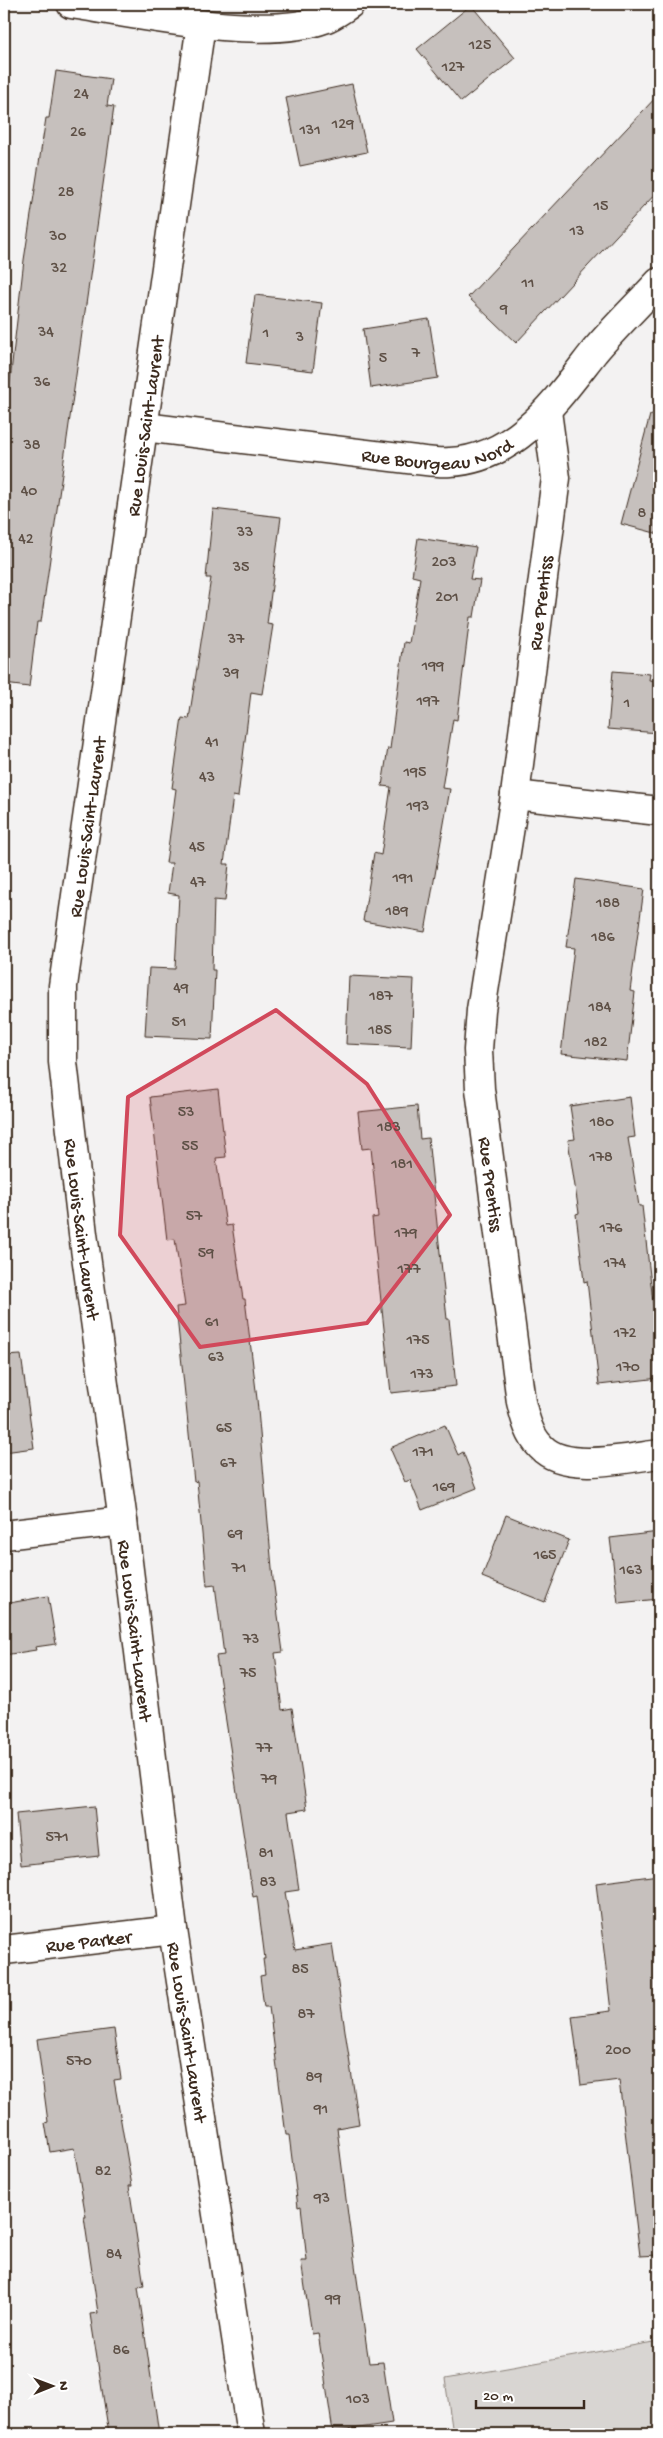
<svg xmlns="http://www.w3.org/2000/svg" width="663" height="2438" font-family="'Gochi Hand',sans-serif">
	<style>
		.green { fill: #d8d5d2; stroke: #8a8078 }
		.building { fill: #c6c0bd; stroke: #3b2a1e }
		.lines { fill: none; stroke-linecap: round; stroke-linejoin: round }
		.street-casing { stroke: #3b2a1e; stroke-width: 31 }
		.street { stroke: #fff; stroke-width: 28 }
		.marked { fill: #d1495b; fill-opacity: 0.2; stroke: #d1495b; stroke-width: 4; stroke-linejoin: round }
		.labels { text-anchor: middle; stroke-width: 4; stroke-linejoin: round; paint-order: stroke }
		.number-label { font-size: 16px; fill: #5e5046 }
		.street-label { font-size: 19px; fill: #3b2a1e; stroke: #fff }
	</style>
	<rect width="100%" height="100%" fill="#f3f2f2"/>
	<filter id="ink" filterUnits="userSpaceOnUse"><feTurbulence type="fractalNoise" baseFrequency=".02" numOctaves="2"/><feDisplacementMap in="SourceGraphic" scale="10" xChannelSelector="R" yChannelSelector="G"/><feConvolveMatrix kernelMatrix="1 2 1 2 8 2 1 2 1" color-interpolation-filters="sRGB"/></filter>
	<g filter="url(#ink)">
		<path class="green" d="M659,2341V2434H453L445,2379Z"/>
		<g class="building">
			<path d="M471,5L515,58L461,102L417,49Z"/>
			<path d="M56,71L111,79L107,106L114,107L41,622H37L29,687L4,684V433L24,260L46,118H49Z"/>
			<path d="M352,84L367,152L300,166L286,98Z"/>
			<path d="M659,94V190L516,343L468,297Z"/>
			<path d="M255,295L322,303L313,371L246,363Z"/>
			<path d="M429,319L438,378L371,388L363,329Z"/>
			<path d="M650,415L659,416V534L621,524Z"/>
			<path d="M213,509L281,517L267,624L273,625L262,694L251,692L238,797L233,796L224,864H229L225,901L214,900L212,970H215L212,1039L145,1036L149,968L175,969L179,895L168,893L172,863H166L176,789L172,788L182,718L189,719L211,578H206Z"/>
			<path d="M418,538L476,547L470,579L480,580L474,617H470L457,720L453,719L442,788L450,789L425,932L363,921L374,853L381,855L391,787L382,786L388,748L390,749L404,642L409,643L420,578L412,576Z"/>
			<path d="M613,671L650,674L649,680L659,681V733L608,729Z"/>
			<path d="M576,879L644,889L630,991L635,992L627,1061L561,1054L574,948L566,947Z"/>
			<path d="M349,976L414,979L411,1047L346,1044Z"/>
			<path d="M218,1089L226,1157L216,1158L226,1226L232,1225L243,1299H245L257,1399L273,1579L283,1652L275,1653L282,1710L292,1708L307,1809L288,1812L299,1890L285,1892L295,1950L332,1944L359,2124L337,2128L349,2223L369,2363L383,2362L392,2423L333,2432L318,2333L312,2334L301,2261H307L301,2206L298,2207L289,2135H286L269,2007H264L260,1976L265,1975L263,1959H265L257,1896L253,1897L216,1656L224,1655L215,1585L207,1586L197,1481L194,1482L176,1307L185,1306L175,1239L167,1240L150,1097Z"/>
			<path d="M630,1097L635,1137L628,1138L639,1206H642L659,1354V1378L599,1385L587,1281L584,1282L580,1247L576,1214L579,1213L568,1140L575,1139L570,1106Z"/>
			<path d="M417,1106L420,1139L428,1138L447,1319H449L456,1386L391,1393L372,1218L378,1217L371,1148L362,1149L358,1112Z"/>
			<path d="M21,1355L34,1448L4,1452V1356Z"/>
			<path d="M445,1425L458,1455L463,1452L477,1488L422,1510L410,1480L405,1482L390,1448Z"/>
			<path d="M506,1515L569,1540L545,1602L482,1577Z"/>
			<path d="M659,1532V1599L618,1603L610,1538Z"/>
			<path d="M48,1596L56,1644L35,1647L36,1650L4,1655V1604Z"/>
			<path d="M94,1806L99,1856L21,1865L16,1814Z"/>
			<path d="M659,1875V2255L640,2256L619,2080L581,2085L572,2016L611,2011L596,1883Z"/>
			<path d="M114,2029L121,2079L114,2080L132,2186H129L144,2286L138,2287L159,2434H109L90,2314L98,2313L84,2217H86L74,2148L50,2152L45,2123L48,2122L37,2039Z"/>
		</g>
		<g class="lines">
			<defs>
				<g id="street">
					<path d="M71,4C137,14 263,42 324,19C333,16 342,9 350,4"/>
					<path id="s1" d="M201,24L63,986V1062L83,1234L123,1521L173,1930L251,2434"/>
					<path id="s2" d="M547,411L556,478L515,795L481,1010L478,1050L480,1089L521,1402C525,1418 529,1435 541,1447C565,1473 628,1458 659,1454"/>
					<path id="s3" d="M144,427L416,460C427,461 439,463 450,462C517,459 557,399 594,352C614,328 638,305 659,282"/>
					<path d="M515,795L659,811"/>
					<path d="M4,1535L123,1521"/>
					<path id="s4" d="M4,1950L173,1930"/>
				</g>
			</defs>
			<use href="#street" class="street-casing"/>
			<use href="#street" class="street"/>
		</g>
	</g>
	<path class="marked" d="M276,1010L367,1084L450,1215L367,1323L200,1347L120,1235L128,1097Z"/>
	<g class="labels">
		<g class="number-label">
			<text x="480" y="49">125</text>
			<text x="453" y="71">127</text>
			<text x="81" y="98">24</text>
			<text x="343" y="128">129</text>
			<text x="310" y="134">131</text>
			<text x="78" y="136">26</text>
			<text x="66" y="196">28</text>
			<text x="601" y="210">15</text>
			<text x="577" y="235">13</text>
			<text x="58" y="240">30</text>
			<text x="59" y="272">32</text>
			<text x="528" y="287">11</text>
			<text x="504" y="313">9</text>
			<text x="46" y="336">34</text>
			<text x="266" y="337">1</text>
			<text x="300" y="341">3</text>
			<text x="416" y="357">7</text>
			<text x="383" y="362">5</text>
			<text x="42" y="386">36</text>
			<text x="32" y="449">38</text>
			<text x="29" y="495">40</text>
			<text x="642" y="517">8</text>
			<text x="245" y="536">33</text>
			<text x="26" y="543">42</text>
			<text x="444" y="566">203</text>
			<text x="241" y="571">35</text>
			<text x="447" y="601">201</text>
			<text x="236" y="643">37</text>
			<text x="433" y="670">199</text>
			<text x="231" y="677">39</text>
			<text x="428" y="705">197</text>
			<text x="627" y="707">1</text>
			<text x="212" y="746">41</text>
			<text x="415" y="776">195</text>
			<text x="207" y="781">43</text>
			<text x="418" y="810">193</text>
			<text x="197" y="851">45</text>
			<text x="403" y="882">191</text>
			<text x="198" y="886">47</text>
			<text x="608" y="907">188</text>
			<text x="397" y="915">189</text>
			<text x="603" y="941">186</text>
			<text x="181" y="992">49</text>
			<text x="381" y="1000">187</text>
			<text x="600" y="1011">184</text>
			<text x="179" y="1026">51</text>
			<text x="380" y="1034">185</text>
			<text x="596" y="1046">182</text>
			<text x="186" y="1116">53</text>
			<text x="602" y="1126">180</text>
			<text x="389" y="1131">183</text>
			<text x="190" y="1150">55</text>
			<text x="601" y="1161">178</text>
			<text x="402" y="1168">181</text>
			<text x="194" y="1220">57</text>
			<text x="611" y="1232">176</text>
			<text x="406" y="1237">179</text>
			<text x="206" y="1257">59</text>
			<text x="615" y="1267">174</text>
			<text x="409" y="1273">177</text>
			<text x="212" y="1326">61</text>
			<text x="625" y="1337">172</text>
			<text x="418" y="1344">175</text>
			<text x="216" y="1361">63</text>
			<text x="628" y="1371">170</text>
			<text x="422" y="1378">173</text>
			<text x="224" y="1432">65</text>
			<text x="423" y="1456">171</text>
			<text x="228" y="1467">67</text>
			<text x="444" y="1491">169</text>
			<text x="235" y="1538">69</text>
			<text x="545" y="1559">165</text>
			<text x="239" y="1572">71</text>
			<text x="631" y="1574">163</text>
			<text x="251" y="1643">73</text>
			<text x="248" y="1677">75</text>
			<text x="264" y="1752">77</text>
			<text x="269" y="1783">79</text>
			<text x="57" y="1841">571</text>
			<text x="266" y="1857">81</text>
			<text x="268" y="1886">83</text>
			<text x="300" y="1973">85</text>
			<text x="306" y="2018">87</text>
			<text x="618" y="2054">200</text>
			<text x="79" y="2065">570</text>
			<text x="314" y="2081">89</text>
			<text x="321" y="2113">91</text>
			<text x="103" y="2175">82</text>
			<text x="322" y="2202">93</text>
			<text x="114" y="2258">84</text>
			<text x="333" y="2303">99</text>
			<text x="121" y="2354">86</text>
			<text x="358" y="2403">103</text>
		</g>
		<g class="street-label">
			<text transform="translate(144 426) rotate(-82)" y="7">Rue Louis-Saint-Laurent</text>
			<text dy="7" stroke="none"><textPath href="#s3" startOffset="296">Rue Bourgeau Nord</textPath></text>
			<text transform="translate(539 603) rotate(-83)" y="7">Rue Prentiss</text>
			<text transform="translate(86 827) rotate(-82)" y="7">Rue Louis-Saint-Laurent</text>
			<text dy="7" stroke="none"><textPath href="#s2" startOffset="780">Rue Prentiss</textPath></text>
			<text dy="7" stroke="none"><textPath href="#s1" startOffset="1216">Rue Louis-Saint-Laurent</textPath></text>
			<text dy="7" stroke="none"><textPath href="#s1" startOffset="1621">Rue Louis-Saint-Laurent</textPath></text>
			<text dy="7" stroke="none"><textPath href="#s4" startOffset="85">Rue Parker</textPath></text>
			<text dy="7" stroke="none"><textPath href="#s1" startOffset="2026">Rue Louis-Saint-Laurent</textPath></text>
		</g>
	</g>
	<rect width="663" height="2438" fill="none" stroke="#fff" stroke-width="20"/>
	<rect x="10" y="10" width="643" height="2418" fill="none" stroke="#3b2a1e" stroke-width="2" filter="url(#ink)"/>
	<g transform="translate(52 2386) rotate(89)" stroke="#ffffff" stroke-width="4" paint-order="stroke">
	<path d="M0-4L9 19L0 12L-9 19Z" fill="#3b2a1e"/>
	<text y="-8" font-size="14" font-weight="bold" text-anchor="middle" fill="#3b2a1e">N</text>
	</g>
	<path d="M476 2400v8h108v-8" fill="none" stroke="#3b2a1e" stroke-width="2.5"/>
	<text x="483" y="2400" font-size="15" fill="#3b2a1e" stroke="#ffffff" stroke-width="4" paint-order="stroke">20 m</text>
</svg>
